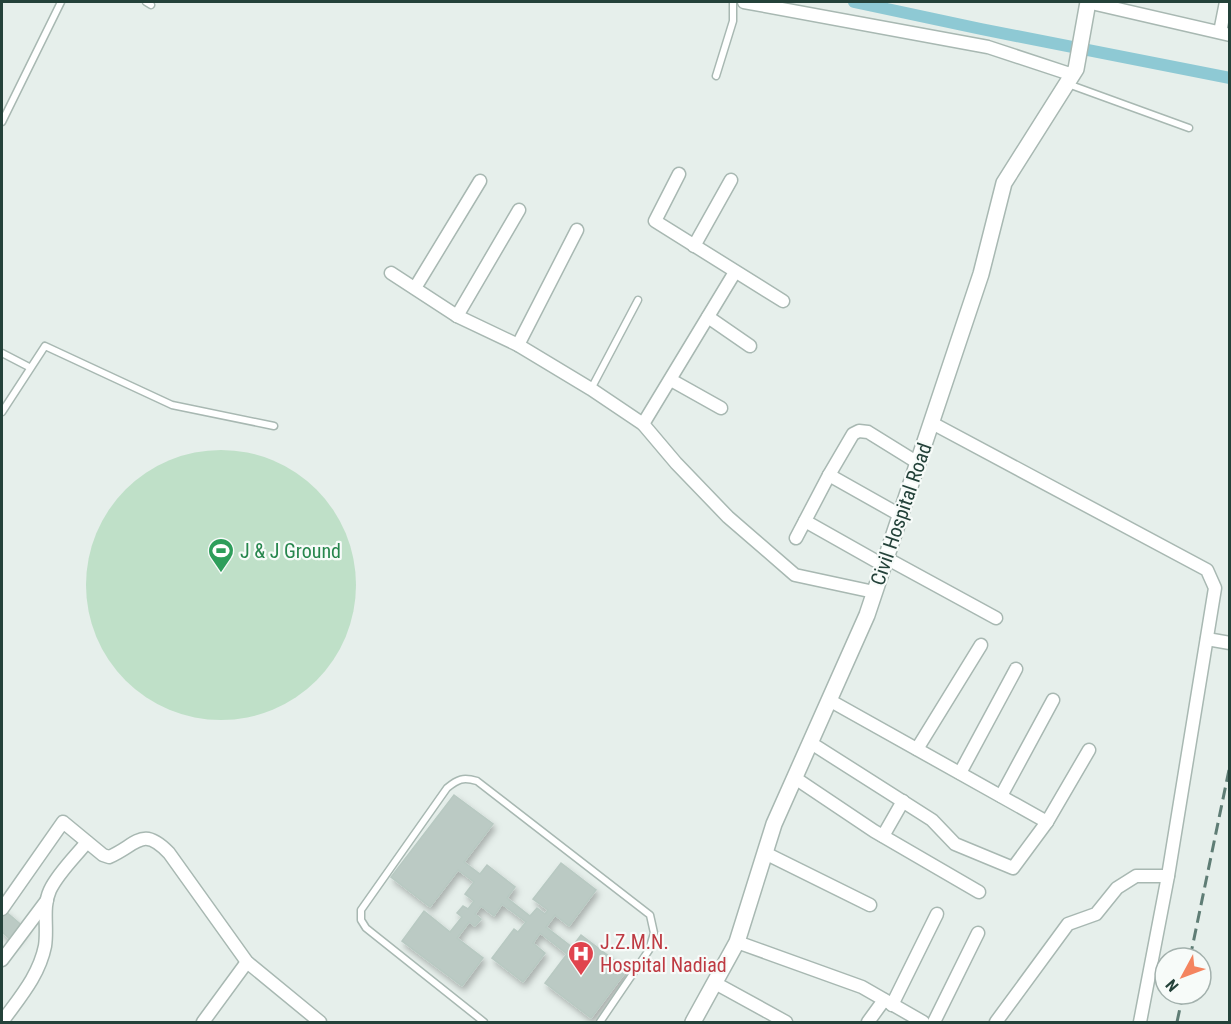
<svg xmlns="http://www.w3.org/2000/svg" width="1231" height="1024" font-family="'Roboto Condensed',sans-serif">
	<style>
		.green { fill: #bfe0c8 }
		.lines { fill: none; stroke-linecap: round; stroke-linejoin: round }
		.canal { stroke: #8ec9d4; stroke-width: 12 }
		.building { fill: #bbcac4; stroke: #b8c9c2; stroke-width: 1.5; filter: url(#shadow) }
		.service-casing { stroke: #a8b8b2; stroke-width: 9 }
		.minor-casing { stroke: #a8b8b2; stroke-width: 15 }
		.tertiary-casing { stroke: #a8b8b2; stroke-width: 18 }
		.service { stroke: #fff; stroke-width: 6 }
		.minor { stroke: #fff; stroke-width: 12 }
		.tertiary { stroke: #fff; stroke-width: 15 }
		.rail { stroke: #5f7d75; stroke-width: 3; stroke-dasharray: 12 6; stroke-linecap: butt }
		.labels { text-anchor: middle; stroke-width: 4.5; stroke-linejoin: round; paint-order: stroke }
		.street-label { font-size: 20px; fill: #24423a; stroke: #f7fbf9 }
		.leisure-label { font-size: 20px; fill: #27864d; stroke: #f7fbf9; text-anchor: start }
		.health-label { font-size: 20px; fill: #be3a42; stroke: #f7fbf9; text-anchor: start }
	</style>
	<defs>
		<filter id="shadow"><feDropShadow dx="2.5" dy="4.5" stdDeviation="3" flood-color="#0004"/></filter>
	</defs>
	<rect width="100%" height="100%" fill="#e6efeb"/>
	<circle class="green" cx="221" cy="585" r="135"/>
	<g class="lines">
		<path class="canal" d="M854,2L981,29L1230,78"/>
	</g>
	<g class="building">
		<path d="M454,795L493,824L464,862L480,874L487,865L515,887L507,898L530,916L537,908L545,914L548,910L533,899L561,863L596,890L569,926L555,915L546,927L572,947L581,935L627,970L591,1018L545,983L567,954L540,933L533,943L545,953L523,982L492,958L514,929L518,932L526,922L502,904L494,916L481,906L475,914L481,919L475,926L469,922L457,938L483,958L462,986L402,941L424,911L450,932L462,917L457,913L463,906L468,909L474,901L465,894L474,882L458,870L430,907L391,877Z"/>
		<path d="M4,910L25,928L13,942L2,932V913Z"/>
	</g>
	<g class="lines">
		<defs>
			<g id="service">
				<path d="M146,2L151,5"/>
				<path d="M716,76L733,21V2"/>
				<path d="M1068,84L1189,128"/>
				<path d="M2,122L61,2"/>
				<path d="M2,353L29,367"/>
				<path d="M591,389L638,300"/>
				<path d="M2,412L45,346L172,405L274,426"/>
				<path d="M484,1022L366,928L361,920V910L447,788C458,779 463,777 477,781L650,915L654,933L649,950L600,1022"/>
			</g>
			<g id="minor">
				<path d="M744,2L988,47L1073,75"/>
				<path d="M1087,2L1230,35"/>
				<path d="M1220,32L1226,2"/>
				<path d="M679,174L655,221L783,301"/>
				<path d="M694,246L731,180"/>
				<path d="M391,273L457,316L518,345L591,389L643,424L676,463L728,517L795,575L874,592"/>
				<path d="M415,288L480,181"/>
				<path d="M457,316L519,210"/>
				<path d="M708,317L750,346"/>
				<path d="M518,345L577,230"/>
				<path d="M671,380L721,408"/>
				<path d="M932,423L1207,570L1215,588L1168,876L1140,1022"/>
				<path d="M643,424L735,272"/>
				<path d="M829,475L900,515"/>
				<path d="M805,521L883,565"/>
				<path d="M796,538L829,475L853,434L859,431L868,432L918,463"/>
				<path d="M886,558L996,618"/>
				<path d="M1207,639L1230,643"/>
				<path d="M829,700L1047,822"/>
				<path d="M811,743L932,820L955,844L1013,868L1047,822L1089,750"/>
				<path d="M917,749L981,645"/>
				<path d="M960,773L1016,669"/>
				<path d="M795,778L874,831L979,892"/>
				<path d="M1001,796L1053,700"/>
				<path d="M883,836L903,801"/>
				<path d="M765,853L870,905"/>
				<path d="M2,909L63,822L103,855L109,857C137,845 142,825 169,853L247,962L320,1022"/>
				<path d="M737,942L862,987L923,1022"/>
				<path d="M2,960L47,900"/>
				<path d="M715,983L786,1022"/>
				<path d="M892,1005L937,914"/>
				<path d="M2,1022C19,998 39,976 45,946C48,928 42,907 50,890C58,873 75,857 87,842"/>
				<path d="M203,1022L247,962"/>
				<path d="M868,1022L884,1000"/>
				<path d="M934,1022L978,933"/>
				<path d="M996,1022L1068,924L1096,914L1117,888L1136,876H1168"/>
			</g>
			<path id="tertiary" d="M693,1022L737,942L774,824L867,615L981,274L1004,183L1076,69L1088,2"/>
		</defs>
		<use href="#service" class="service-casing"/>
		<use href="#minor" class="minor-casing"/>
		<use href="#tertiary" class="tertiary-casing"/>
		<use href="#service" class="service"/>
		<use href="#minor" class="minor"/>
		<use href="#tertiary" class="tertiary"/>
		<g class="rail">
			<path d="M1190,958L1230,765"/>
			<path d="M1177,1022L1183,994"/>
		</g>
	</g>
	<defs>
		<symbol id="stadium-pin" viewBox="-11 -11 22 30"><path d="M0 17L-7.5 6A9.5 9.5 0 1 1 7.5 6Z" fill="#2e9e5b" stroke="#f7fbf9"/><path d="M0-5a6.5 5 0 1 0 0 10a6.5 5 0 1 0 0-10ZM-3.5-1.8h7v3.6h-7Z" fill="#fff"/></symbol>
		<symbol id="hospital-pin" viewBox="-11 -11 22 30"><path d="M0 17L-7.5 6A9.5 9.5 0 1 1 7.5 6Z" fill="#e0444e" stroke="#f7fbf9"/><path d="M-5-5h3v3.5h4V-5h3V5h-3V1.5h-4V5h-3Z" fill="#fff"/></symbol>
	</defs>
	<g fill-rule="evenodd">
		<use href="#stadium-pin" x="206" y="536" width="30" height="40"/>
		<use href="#hospital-pin" x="566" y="939" width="30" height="40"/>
	</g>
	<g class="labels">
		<g class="street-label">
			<text transform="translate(901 514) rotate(-71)" y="7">Civil Hospital Road</text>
		</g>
		<g class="leisure-label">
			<text x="240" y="558">J &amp; J Ground</text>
		</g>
		<g class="health-label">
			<text x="600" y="949">J.Z.M.N.<tspan x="600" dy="23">Hospital Nadiad</tspan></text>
		</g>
	</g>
	<rect width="1231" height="1024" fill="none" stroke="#24423a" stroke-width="6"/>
	<g transform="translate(1183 976) rotate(229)"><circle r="28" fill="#f7fbf9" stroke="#a3b1ad" stroke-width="1.5"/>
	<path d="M0-4.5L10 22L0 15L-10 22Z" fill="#f4845f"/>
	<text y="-9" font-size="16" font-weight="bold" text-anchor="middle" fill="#24423a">N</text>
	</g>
</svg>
